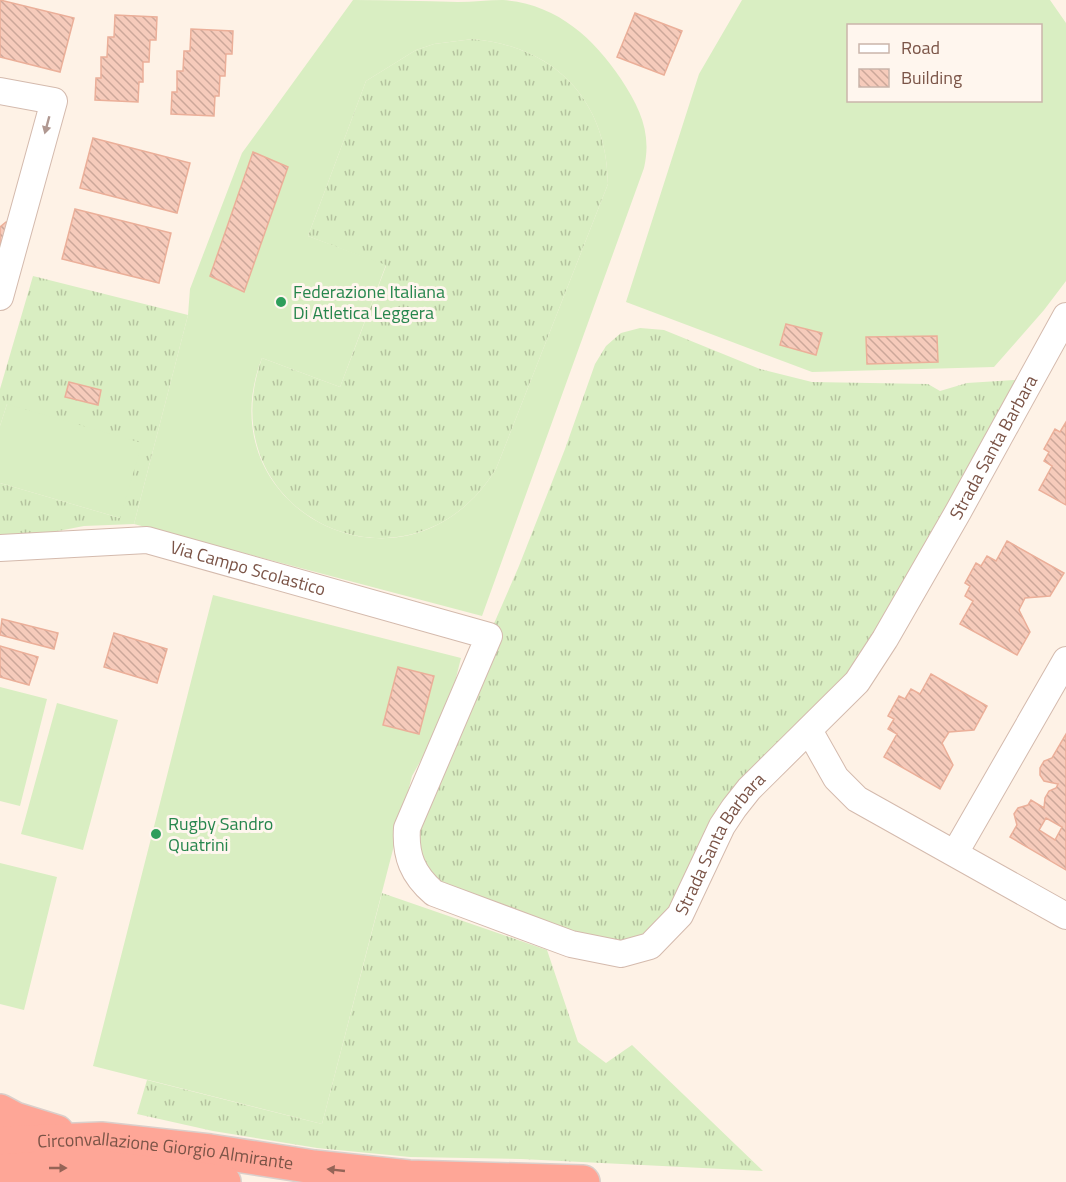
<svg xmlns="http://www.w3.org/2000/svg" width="1066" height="1182" font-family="'Titillium Web',sans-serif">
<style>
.grass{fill:url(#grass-tufts)}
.pitch{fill:#d9eec2;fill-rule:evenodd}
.building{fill:url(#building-back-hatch);stroke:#ebaf99;stroke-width:1.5;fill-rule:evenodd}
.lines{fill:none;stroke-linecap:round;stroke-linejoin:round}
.street-casing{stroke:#d4baad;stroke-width:28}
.highway-casing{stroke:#dacfcb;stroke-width:36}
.street{stroke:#fff;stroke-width:26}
.highway{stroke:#fea697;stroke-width:33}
.oneway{fill:#b09891}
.oneway2{fill:#956457}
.leisure-dot{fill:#2e9e5b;stroke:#fff6ee;stroke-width:2}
.labels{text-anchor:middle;stroke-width:6;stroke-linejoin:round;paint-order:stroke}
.leisure-label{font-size:18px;fill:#27864d;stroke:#fff6ee;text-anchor:start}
.street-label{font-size:18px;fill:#7b5447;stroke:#fff6ee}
</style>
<defs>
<pattern id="grass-tufts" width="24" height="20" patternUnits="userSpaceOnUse" patternTransform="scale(1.5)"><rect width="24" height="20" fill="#d9eec2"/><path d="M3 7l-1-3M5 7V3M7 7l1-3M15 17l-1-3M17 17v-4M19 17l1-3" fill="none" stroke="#b5c39f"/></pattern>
<pattern id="building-back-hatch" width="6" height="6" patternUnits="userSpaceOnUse" patternTransform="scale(1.5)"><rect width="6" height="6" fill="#f6cbbb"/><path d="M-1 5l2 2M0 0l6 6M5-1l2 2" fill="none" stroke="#cca79a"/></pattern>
</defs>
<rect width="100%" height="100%" fill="#fef2e6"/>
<path class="grass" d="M473,39C556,47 607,101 608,184L496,469C408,611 206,514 262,358L340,387L386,266L308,236L366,81L416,50L434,44Z
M33,276L188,315L134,524L84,526L22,538L0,535V483L120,518L7,404L0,426V389Z
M640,328L664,330L760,369L812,382L928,384L940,391L967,383L1032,379L885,639L749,789L680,915L621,954L434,893L412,867L423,787L519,566L565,449L595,364L606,346L621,333Z
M382,893L547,950L578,1042L606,1063L632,1045L763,1171L521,1159L410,1157L317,1148L213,1131L137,1114L147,1080L322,1124Z"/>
<path class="pitch" d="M353,0C388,0 423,1 458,2C473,2 488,0 503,0C556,4 593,37 621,79C640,108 652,133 644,168L482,616L134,524L188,315L190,289L242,153ZM473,39C556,47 607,101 608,184L496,469C406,614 203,509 262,358L340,387L386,265L308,236L366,81L416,50L434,44Z
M742,0H1050L1066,23V281L1044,310L994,367L812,372L626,302L699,74ZM848,26H1040V100H848Z
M7,404L142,443L120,518L0,483V426Z
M213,595L461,658L447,714L412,776L322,1124L93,1066Z
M0,687L47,699L20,806L0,801Z
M57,703L118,720L83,850L21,834Z
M0,863L57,877L24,1010L0,1004Z"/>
<path class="building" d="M0,0L74,18L60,72L0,57Z
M635,13L682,31L664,75L617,57Z
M115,15L157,17L156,40H150L149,62H143V82H139L138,102L95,100L96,78H101V57H107L108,37H114Z
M191,29L233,31L232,54H226L225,76H220L219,96H215L214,116L171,114L172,92H177V71H183L184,51H190Z
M93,138L190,163L177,213L80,188Z
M253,152L288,167L244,292L210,276Z
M75,209L171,233L159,283L62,259Z
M6,222L10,223L0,257V227Z
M786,324L822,333L816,355L780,345Z
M937,336L938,362L867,364L866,337Z
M69,382L101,390L98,405L65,397Z
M1066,422V505L1039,490L1052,466L1044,461L1049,452L1044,449L1055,429L1060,432Z
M1007,541L1064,573L1050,596L1025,598L1019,610L1030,632L1017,655L960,624L973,601L965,596L970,586L965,583L976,563L981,566L987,556L996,561Z
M2,619L58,633L54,649L0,635Z
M114,633L167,649L157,683L104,667Z
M0,646L38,657L29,685L0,677Z
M398,667L434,676L419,734L383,725Z
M931,674L987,706L974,730L949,732L942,743L953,765L940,789L884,757L897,734L888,729L894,719L888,716L899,696L905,699L911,689L920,694Z
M1066,734V870L1010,837L1017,825L1014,814L1018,808L1028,805L1031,800L1044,808L1045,798L1049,791L1056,788L1058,784L1044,781L1040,775V768L1044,761L1052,758ZM1046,818L1062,827L1055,840L1039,830Z"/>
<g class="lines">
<g class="street-casing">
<g id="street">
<path d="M0,91L54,101L0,297"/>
<path id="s1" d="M0,548L147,540L489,636L407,828C405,856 413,875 434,893L571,944L621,954L650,946L680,915L722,826L734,808L749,789L857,682L885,639L958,512L1066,316"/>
<path d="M809,730L836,778L857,799L1066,916"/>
<path d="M955,853L1066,660"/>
</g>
</g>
<g class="highway-casing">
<g id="highway">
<path d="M0,1111L15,1119L57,1132"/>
<path id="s2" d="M0,1143L101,1139L210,1151L314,1167L409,1177L583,1182"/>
<path d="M0,1171L39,1168H106L224,1182"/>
</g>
</g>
<use href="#street" class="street"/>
<use href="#highway" class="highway"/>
</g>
<defs><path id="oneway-solid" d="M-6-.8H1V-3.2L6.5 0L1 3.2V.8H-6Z" transform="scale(1.5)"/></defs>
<use class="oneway" href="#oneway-solid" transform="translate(47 125) rotate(105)"/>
<g class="oneway2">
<use href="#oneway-solid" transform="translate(58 1168)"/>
<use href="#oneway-solid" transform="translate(336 1170) rotate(-174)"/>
</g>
<g class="leisure-dot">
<circle cx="281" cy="302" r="6"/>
<circle cx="156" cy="834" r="6"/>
</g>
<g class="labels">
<g class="leisure-label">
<text x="293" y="298">Federazione Italiana<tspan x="293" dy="21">Di Atletica Leggera</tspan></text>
<text x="168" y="830">Rugby Sandro<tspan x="168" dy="21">Quatrini</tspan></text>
</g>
<g class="street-label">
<text dy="6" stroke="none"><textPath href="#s1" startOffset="1623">Strada Santa Barbara</textPath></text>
<text dy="6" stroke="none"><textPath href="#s1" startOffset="252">Via Campo Scolastico</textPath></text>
<text dy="6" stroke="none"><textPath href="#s1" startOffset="1137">Strada Santa Barbara</textPath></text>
<text dy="6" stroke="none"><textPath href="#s2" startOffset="166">Circonvallazione Giorgio Almirante</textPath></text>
</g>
</g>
<rect x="847" y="24" width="195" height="78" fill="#fff6ee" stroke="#cab5ab" stroke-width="1.5"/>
<rect x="859" y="44" width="30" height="9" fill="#ffffff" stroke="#cab5ab" stroke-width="1.5"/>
<text x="901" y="54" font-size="18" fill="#7b5447">Road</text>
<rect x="859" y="69" width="30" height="18" fill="url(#building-back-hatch)" stroke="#cab5ab" stroke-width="1.5"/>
<text x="901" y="84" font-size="18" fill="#7b5447">Building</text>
</svg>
